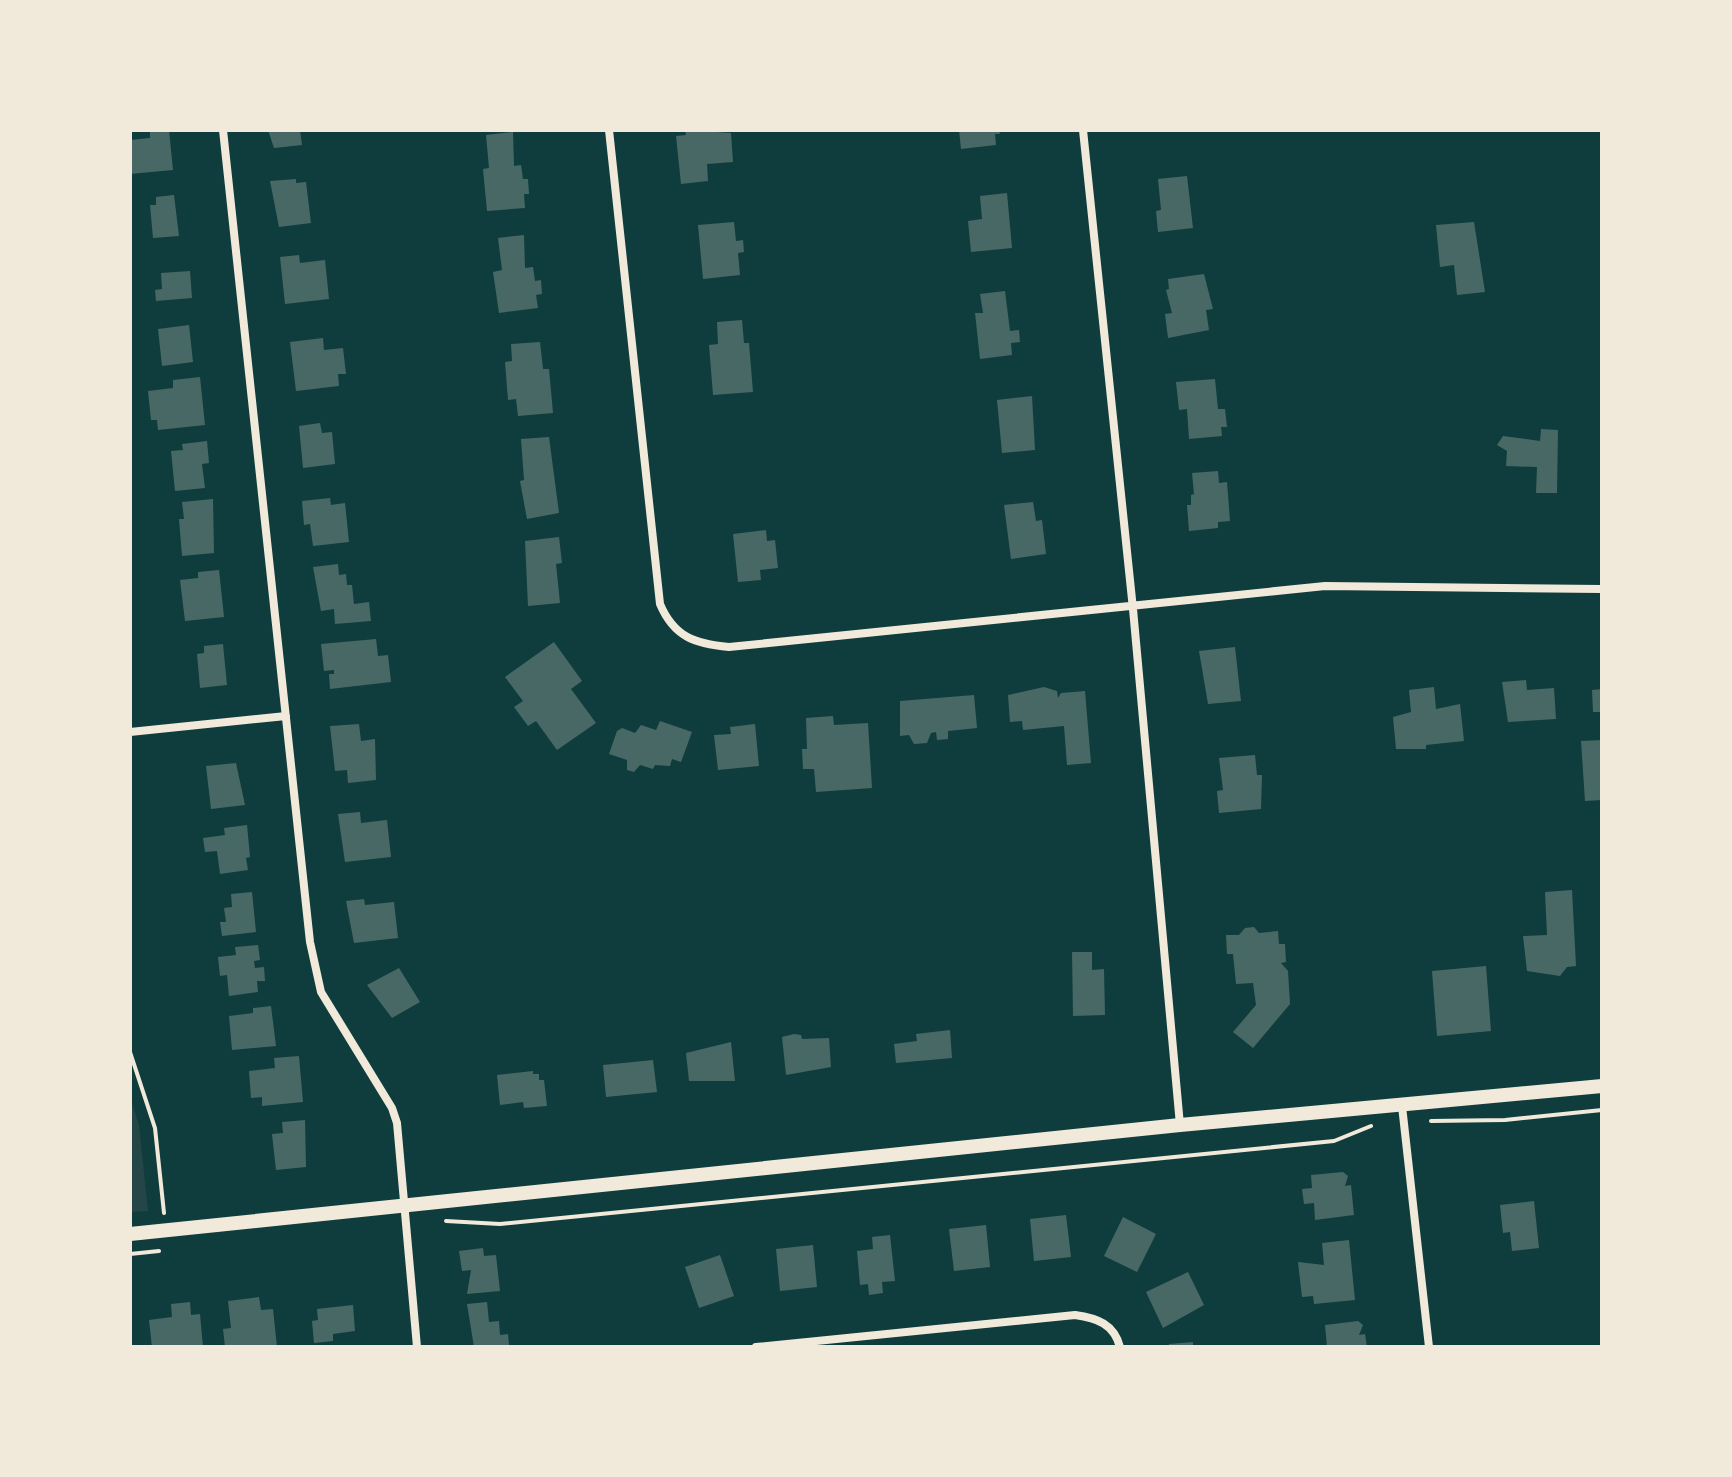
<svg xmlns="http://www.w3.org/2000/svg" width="1732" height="1477" font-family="Ubuntu,sans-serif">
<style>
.green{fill:#244646}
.building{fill:#486865}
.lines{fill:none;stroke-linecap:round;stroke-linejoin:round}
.path{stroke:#f1e9da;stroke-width:4}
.minor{stroke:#f1e9da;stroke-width:8}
.tertiary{stroke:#f1e9da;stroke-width:14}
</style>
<rect width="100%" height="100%" fill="#0f3d3e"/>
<path class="green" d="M130,1098L139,1125L148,1211L130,1212Z"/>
<path class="building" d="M150,130H169L173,170L130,174V140L150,138Z
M268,130H300L302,145L274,148Z
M685,130L731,133L733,162L707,164L708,181L681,184L676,136L686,135Z
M959,130H999L1000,134H995L996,145L961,149Z
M513,132L514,166L521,165L523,179H528L529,194H524L525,208L487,211L483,169L489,168L486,135Z
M1187,176L1193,228L1158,232L1156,211L1161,210L1158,179Z
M296,179V183L306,182L311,223L279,227L270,181Z
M1007,193L1012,248L971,252L968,221L982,219L980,196Z
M174,195L179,236L153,238L150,205H156V197Z
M734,222L736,241L743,240L744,252L738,253L740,275L703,279L698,225Z
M1474,222L1485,292L1457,295L1454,265L1440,267L1436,225Z
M524,235L525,268L533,267L535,281L541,280L542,294L536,295L538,308L499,313L493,272L502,270L498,238Z
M299,255L300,263L325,260L329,299L285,304L280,257Z
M190,271L192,298L156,301L155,290L162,289L161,273Z
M1204,274L1213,309L1206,310L1209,330L1168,338L1165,314L1172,313L1166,290L1169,289L1168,279Z
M1005,291L1010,331L1019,330L1020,342L1011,343L1012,355L980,359L975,313H983L980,294Z
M742,320L744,343H749L753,392L713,395L709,345L718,344L717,322Z
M189,325L193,362L162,366L158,329Z
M323,338L324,350L343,348L346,374H338L339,386L296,391L290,342Z
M540,342L543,369H549L553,413L518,416L516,399L508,400L505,362L512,361L511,344Z
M200,377L205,425L158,430L157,420H151L148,391L173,388V380Z
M1215,379L1218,409H1225L1227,427H1221L1222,436L1189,439L1187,409L1179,410L1176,382Z
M1032,396L1035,450L1002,453L997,400Z
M320,423L322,433L332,432L335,464L303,468L299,426Z
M1541,429L1558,430L1557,493H1536L1537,467L1506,466L1507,451L1497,445L1503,436L1540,441Z
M549,437L559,513L527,519L520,481L524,480L521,439Z
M207,441L209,463L202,464L205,488L175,491L171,451L183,450L182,444Z
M1218,471L1219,483L1227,482L1230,521L1218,522V528L1189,531L1187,505H1191V495L1194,494L1192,473Z
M330,498L331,505L345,503L349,542L313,546L310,524L304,525L302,501Z
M213,499L214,553L182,556L179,519H184L182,502Z
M1033,502L1036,521L1042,520L1046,554L1011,559L1004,505Z
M766,530L767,541L775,540L778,568L760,570L761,580L738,582L733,534Z
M559,537L562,563L556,564L560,603L528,606L525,541Z
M338,564L339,575L346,574L347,585H352L354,604L369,602L371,621L335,624L334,609L321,611L313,567Z
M219,570L224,617L185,621L180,580L198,578V572Z
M376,639L378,656L388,655L391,682L330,689L329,674H334V670L324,671L321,644Z
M554,642L582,681L571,689L596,723L557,750L536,721L528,726L514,707L523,701L505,677Z
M223,644L227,685L200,688L197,654L204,653V646Z
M1235,647L1241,701L1208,704L1199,651Z
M1526,680L1527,690L1554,688L1556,719L1508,722L1502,682Z
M1044,687L1057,691L1058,698L1061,693L1085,691L1091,763L1067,765L1064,726L1023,730L1022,721L1010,722L1008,695Z
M1434,687L1436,709L1460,704L1464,741L1426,745V749H1396L1393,717L1411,712L1409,690Z
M1602,689V712H1593L1592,690Z
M974,695L977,728L948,731V739L937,740L936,732L931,733L927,743L914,744L909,735L900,736V701Z
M833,716L834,725L868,723L872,788L816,792L814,769H803L802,749H807L806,718Z
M660,721L692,732L681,762L672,759L670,766L655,765L653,769L640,765L634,772L627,770V760L609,754L617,731L622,728L635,733L641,725L656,730Z
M359,724L361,741L375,739L376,780L348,783L347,770L335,771L330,726Z
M755,724L759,766L718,770L714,735L731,734L730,727Z
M1602,740V800L1585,801L1581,741Z
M1255,755L1257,775H1262L1261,809L1219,813L1217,791L1223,790L1219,758Z
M236,763L245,805L211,809L206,766Z
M360,812L361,823L387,820L391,857L345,862L338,814Z
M247,825L250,857L246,858L248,870L220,874L217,851L205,852L203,838L225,835L224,828Z
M1572,890L1576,966L1567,967L1560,976L1527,971L1523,936L1547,935L1545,892Z
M252,892L256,932L222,936L220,922H226L224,908L232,907L231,894Z
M364,899L365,905L394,902L398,938L354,943L346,901Z
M1254,927L1259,933L1278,931L1279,944H1285L1286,962L1281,963L1288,971L1290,1004L1253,1048L1233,1032L1256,1005L1253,983L1236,984L1233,954H1227L1226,935H1239L1245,928Z
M258,945L260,960L254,961L255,968L264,967L265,981H257L258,992L229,996L227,975L220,976L218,957L236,955L235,947Z
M1072,952H1092V970L1104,969L1105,1015L1073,1016Z
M1486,966L1491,1031L1437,1036L1432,971Z
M399,968L420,1002L392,1018L367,985Z
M271,1006L276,1046L232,1050L229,1016L253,1013V1008Z
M950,1030L952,1058L896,1063L894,1044L917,1041L916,1034Z
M794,1034L801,1035L802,1039L829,1038L831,1067L786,1075L782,1037Z
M731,1042L735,1081H689L686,1053Z
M299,1056L303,1102L262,1106V1097L251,1098L249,1071L275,1068L274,1058Z
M653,1060L657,1092L606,1097L603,1065Z
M533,1071V1074H539V1080H544L547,1106L524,1108L523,1102L500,1105L497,1075Z
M305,1120L306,1167L276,1170L272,1134L283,1133L282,1122Z
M1343,1172L1348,1176L1345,1186L1351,1185L1354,1215L1315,1220L1314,1203L1304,1204L1302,1189L1312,1188L1311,1175Z
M1534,1201L1539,1248L1512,1251L1510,1232L1503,1233L1500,1205Z
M1066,1215L1071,1257L1034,1261L1030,1219Z
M1123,1217L1156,1234L1137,1272L1104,1256Z
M986,1225L990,1267L954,1271L949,1229Z
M890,1235L895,1281L882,1282L883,1293L869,1295L868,1284L860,1285L857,1251L873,1249L872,1237Z
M1349,1240L1355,1300L1314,1304L1313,1296L1302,1297L1298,1262L1324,1265L1322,1243Z
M813,1245L817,1287L780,1291L776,1249Z
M483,1248L484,1256L496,1255L500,1291L467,1294L471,1270L462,1271L459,1251Z
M720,1255L734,1296L699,1308L685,1267Z
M1188,1272L1204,1305L1163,1328L1146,1292Z
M259,1297L261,1310L273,1309L277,1347H225L223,1329L231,1328L228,1301Z
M190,1302L191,1315L200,1314L203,1347H152L149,1320L172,1317L171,1304Z
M487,1302L489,1322L499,1321L500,1335L508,1334L509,1345L474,1347L467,1304Z
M353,1305L355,1331L333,1334V1341L314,1343L312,1321L318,1320L317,1309Z
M1358,1321L1363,1325L1359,1335L1365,1334L1367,1347H1327L1325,1325Z
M1193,1342V1347H1169V1344Z"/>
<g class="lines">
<path class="path" d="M130,1052L155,1128L164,1213
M1431,1121L1505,1120L1602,1110
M446,1221L500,1224L1334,1141L1371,1126
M130,1254L159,1251"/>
<path class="minor" d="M223,130L310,942L321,992L392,1108L397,1123L417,1347
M609,130L660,604C674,637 695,644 729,647L1325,586L1602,589
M1083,130L1133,609L1180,1125
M130,732L286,716
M1402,1106L1429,1347
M756,1347L1075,1315C1097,1318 1114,1324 1120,1347"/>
<path class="tertiary" d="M130,1234L1180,1125L1602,1086"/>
</g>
<rect width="1732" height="1477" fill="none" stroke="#f1e9da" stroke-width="264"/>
</svg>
